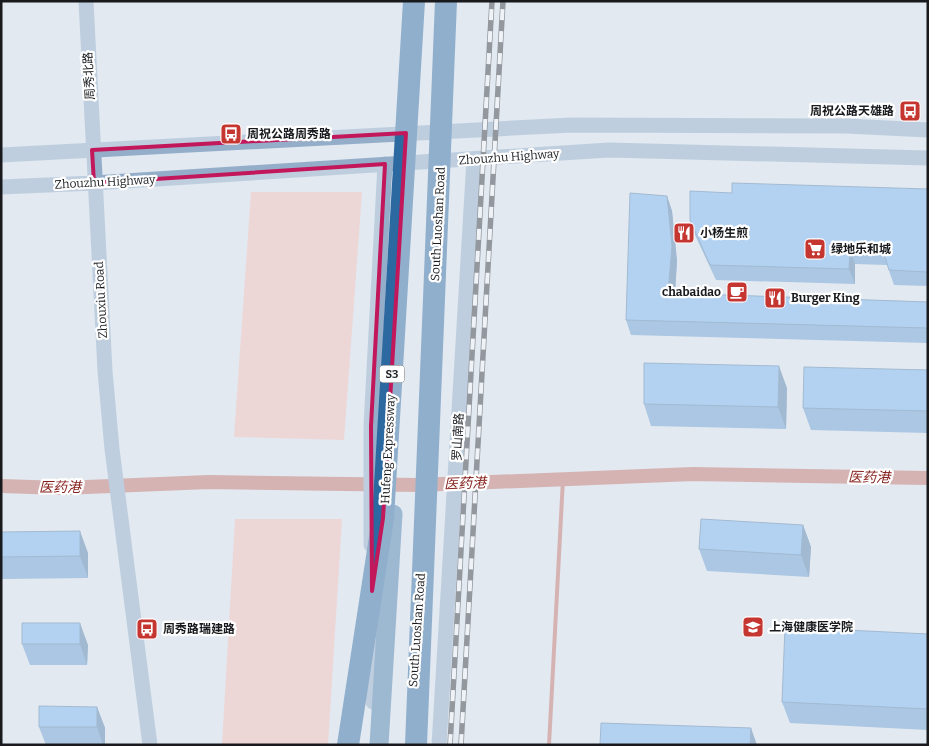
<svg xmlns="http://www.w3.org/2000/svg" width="929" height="746" font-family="Bitter,'Noto Sans SC',serif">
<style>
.green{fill:#fbbfb7}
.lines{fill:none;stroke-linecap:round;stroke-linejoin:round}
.stream{stroke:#c57168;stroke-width:4}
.canal{stroke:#c57168;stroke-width:14}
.minor{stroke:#94aec9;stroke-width:15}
.major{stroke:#4b7cac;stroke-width:19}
.rail-casing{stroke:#34363a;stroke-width:5.5}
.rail{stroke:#fff;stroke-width:4;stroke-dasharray:11;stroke-linecap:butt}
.highway-bridge{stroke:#2d69a1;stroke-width:22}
.wall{fill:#699dd2}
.shaded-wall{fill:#5580ab}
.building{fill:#7ab7f4;stroke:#5580ab}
.marked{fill:none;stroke:#c2185b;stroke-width:4;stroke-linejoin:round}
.labels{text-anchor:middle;stroke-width:4.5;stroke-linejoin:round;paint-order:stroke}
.shield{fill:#fff;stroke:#5d5f61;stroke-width:1}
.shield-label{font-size:11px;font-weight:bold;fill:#181a1d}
.street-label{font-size:12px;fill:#181a1d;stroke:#fff}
.poi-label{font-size:12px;font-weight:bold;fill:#181a1d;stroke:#fff;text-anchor:start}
.water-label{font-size:14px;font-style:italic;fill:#88221e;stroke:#fff}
</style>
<rect width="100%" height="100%" fill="#e2e9f1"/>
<path class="green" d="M251,192H362L344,440L234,437Z
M235,519H342L328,745H222Z"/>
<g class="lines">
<path class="stream" d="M549,745L563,479"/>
<path class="canal" d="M1,486L62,488L209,482L418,485L693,474L928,478"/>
<path class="minor" d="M86,1L105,371L112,449L150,745
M1,155L572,125L846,126L928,130
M1,187L94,183L609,150L928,158
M371,545V426L385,164
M373,702V630
M439,745L474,159"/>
<path class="major" d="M379,745L393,514"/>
<g class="rail-casing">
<path id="rail" d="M450,745L492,1
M461,745L503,1"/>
</g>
<use href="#rail" class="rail"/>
<path class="highway-bridge" d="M348,745L383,518L414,1
M416,745L446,1"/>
</g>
<path class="wall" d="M928,189V286L894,285L887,265L855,264V284L716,280L695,235L690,220L732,193Z
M667,196L672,211L677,261L675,293L928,302V343L631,335L626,320Z
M928,370V433L811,430L803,408Z
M787,388L786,429L651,426L644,404Z
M803,525L811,547L809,577L707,571L699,549Z
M1,532L88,553V578L1,579Z
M22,623L88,645L87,665H30L22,644Z
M928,634V730L790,723L782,702Z
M97,707L105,728V745H46L39,727Z"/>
<path class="shaded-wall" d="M667,196L672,211L677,261L674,308L668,293Z
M850,249L855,264V284L849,269Z
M779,366L787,388L786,429L778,407Z
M803,525L811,547L809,577L801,555Z
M80,531L88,553V578L80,556Z
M80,623L88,645L87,665L80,644Z
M97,707L105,728V745H103L97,727Z
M751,728L757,745H750Z"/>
<path class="building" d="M732,183L928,189V272L889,270L883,250L850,249L849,269L710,265L690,220V191L732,193Z
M630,193L667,196L672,246L668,293L928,302V328L626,320Z
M644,363L779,366L778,407L644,404Z
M804,367L928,370V411L803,408Z
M701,519L803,525L801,555L699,549Z
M80,531V556L1,557V532Z
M22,623H80V644H22Z
M785,627L928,634V709L782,702Z
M39,706L97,707V727H39Z
M601,723L751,728L750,745H600Z"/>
<path d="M0 0H929V746H0ZM406,133L383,518L372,591L371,426L385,164L94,183L92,150Z" fill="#e2e9f1" fill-opacity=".55" fill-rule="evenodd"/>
<path class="marked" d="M406,133L383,518L372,591L371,426L385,164L94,183L92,150Z"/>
<defs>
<g id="bus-square" transform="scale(1.125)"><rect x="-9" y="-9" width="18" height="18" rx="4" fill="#c53631" stroke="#fff"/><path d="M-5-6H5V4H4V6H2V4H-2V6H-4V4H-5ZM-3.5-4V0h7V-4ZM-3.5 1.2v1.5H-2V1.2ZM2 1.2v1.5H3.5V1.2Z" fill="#fff"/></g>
<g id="restaurant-square" transform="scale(1.125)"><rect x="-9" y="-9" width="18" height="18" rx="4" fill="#c53631" stroke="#fff"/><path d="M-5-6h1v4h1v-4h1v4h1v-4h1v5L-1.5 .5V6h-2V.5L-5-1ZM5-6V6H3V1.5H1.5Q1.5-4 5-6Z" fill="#fff"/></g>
<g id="supermarket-square" transform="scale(1.125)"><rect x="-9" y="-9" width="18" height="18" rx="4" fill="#c53631" stroke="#fff"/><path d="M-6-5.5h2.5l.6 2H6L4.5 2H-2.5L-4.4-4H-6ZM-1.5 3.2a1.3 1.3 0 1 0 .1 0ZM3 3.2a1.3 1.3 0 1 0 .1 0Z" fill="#fff"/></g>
<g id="cafe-square" transform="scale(1.125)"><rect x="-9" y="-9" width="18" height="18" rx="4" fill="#c53631" stroke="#fff"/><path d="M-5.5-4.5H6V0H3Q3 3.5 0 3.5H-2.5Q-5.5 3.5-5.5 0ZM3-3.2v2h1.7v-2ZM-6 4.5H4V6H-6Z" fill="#fff"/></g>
<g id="university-square" transform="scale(1.125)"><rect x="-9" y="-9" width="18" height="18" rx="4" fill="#c53631" stroke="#fff"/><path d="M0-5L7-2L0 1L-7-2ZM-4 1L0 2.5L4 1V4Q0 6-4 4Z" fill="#fff"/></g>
</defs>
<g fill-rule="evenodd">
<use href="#bus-square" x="910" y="111"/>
<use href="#bus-square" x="231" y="134"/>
<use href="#restaurant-square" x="684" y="233"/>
<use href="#supermarket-square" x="815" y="249"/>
<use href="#cafe-square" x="737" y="292"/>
<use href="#restaurant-square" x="775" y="298"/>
<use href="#university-square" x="753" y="627"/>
<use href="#bus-square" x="147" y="629"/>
</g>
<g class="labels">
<rect class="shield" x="379.5" y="365.5" width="25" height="17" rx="4"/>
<g class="shield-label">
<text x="392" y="378">S3</text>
</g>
<g class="street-label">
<text transform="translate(89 76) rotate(-93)" y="4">周秀北路</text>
<text transform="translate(509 157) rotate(-4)" y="4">Zhouzhu Highway</text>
<text transform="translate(105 182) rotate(-3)" y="4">Zhouzhu Highway</text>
<text transform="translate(438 224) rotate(-87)" y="4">South Luoshan Road</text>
<text transform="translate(101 300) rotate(-93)" y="4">Zhouxiu Road</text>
<text transform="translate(458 437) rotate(-87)" y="4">罗山南路</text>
<text transform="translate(388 449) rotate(-87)" y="4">Hufeng Expressway</text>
<text transform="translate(417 630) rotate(-86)" y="4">South Luoshan Road</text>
</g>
<g class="poi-label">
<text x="894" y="115" text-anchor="end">周祝公路天雄路</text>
<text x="247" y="138">周祝公路周秀路</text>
<text x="700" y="237">小杨生煎</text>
<text x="831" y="253">绿地乐和城</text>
<text x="721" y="296" text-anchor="end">chabaidao</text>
<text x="791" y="302">Burger King</text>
<text x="769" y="631">上海健康医学院</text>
<text x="163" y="633">周秀路瑞建路</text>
</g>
<g class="water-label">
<text transform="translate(869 477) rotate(1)" y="5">医药港</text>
<text transform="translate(465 483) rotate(-2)" y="5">医药港</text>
<text x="60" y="492">医药港</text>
</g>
</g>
<rect width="929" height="746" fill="none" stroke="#181a1d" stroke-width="5"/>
</svg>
